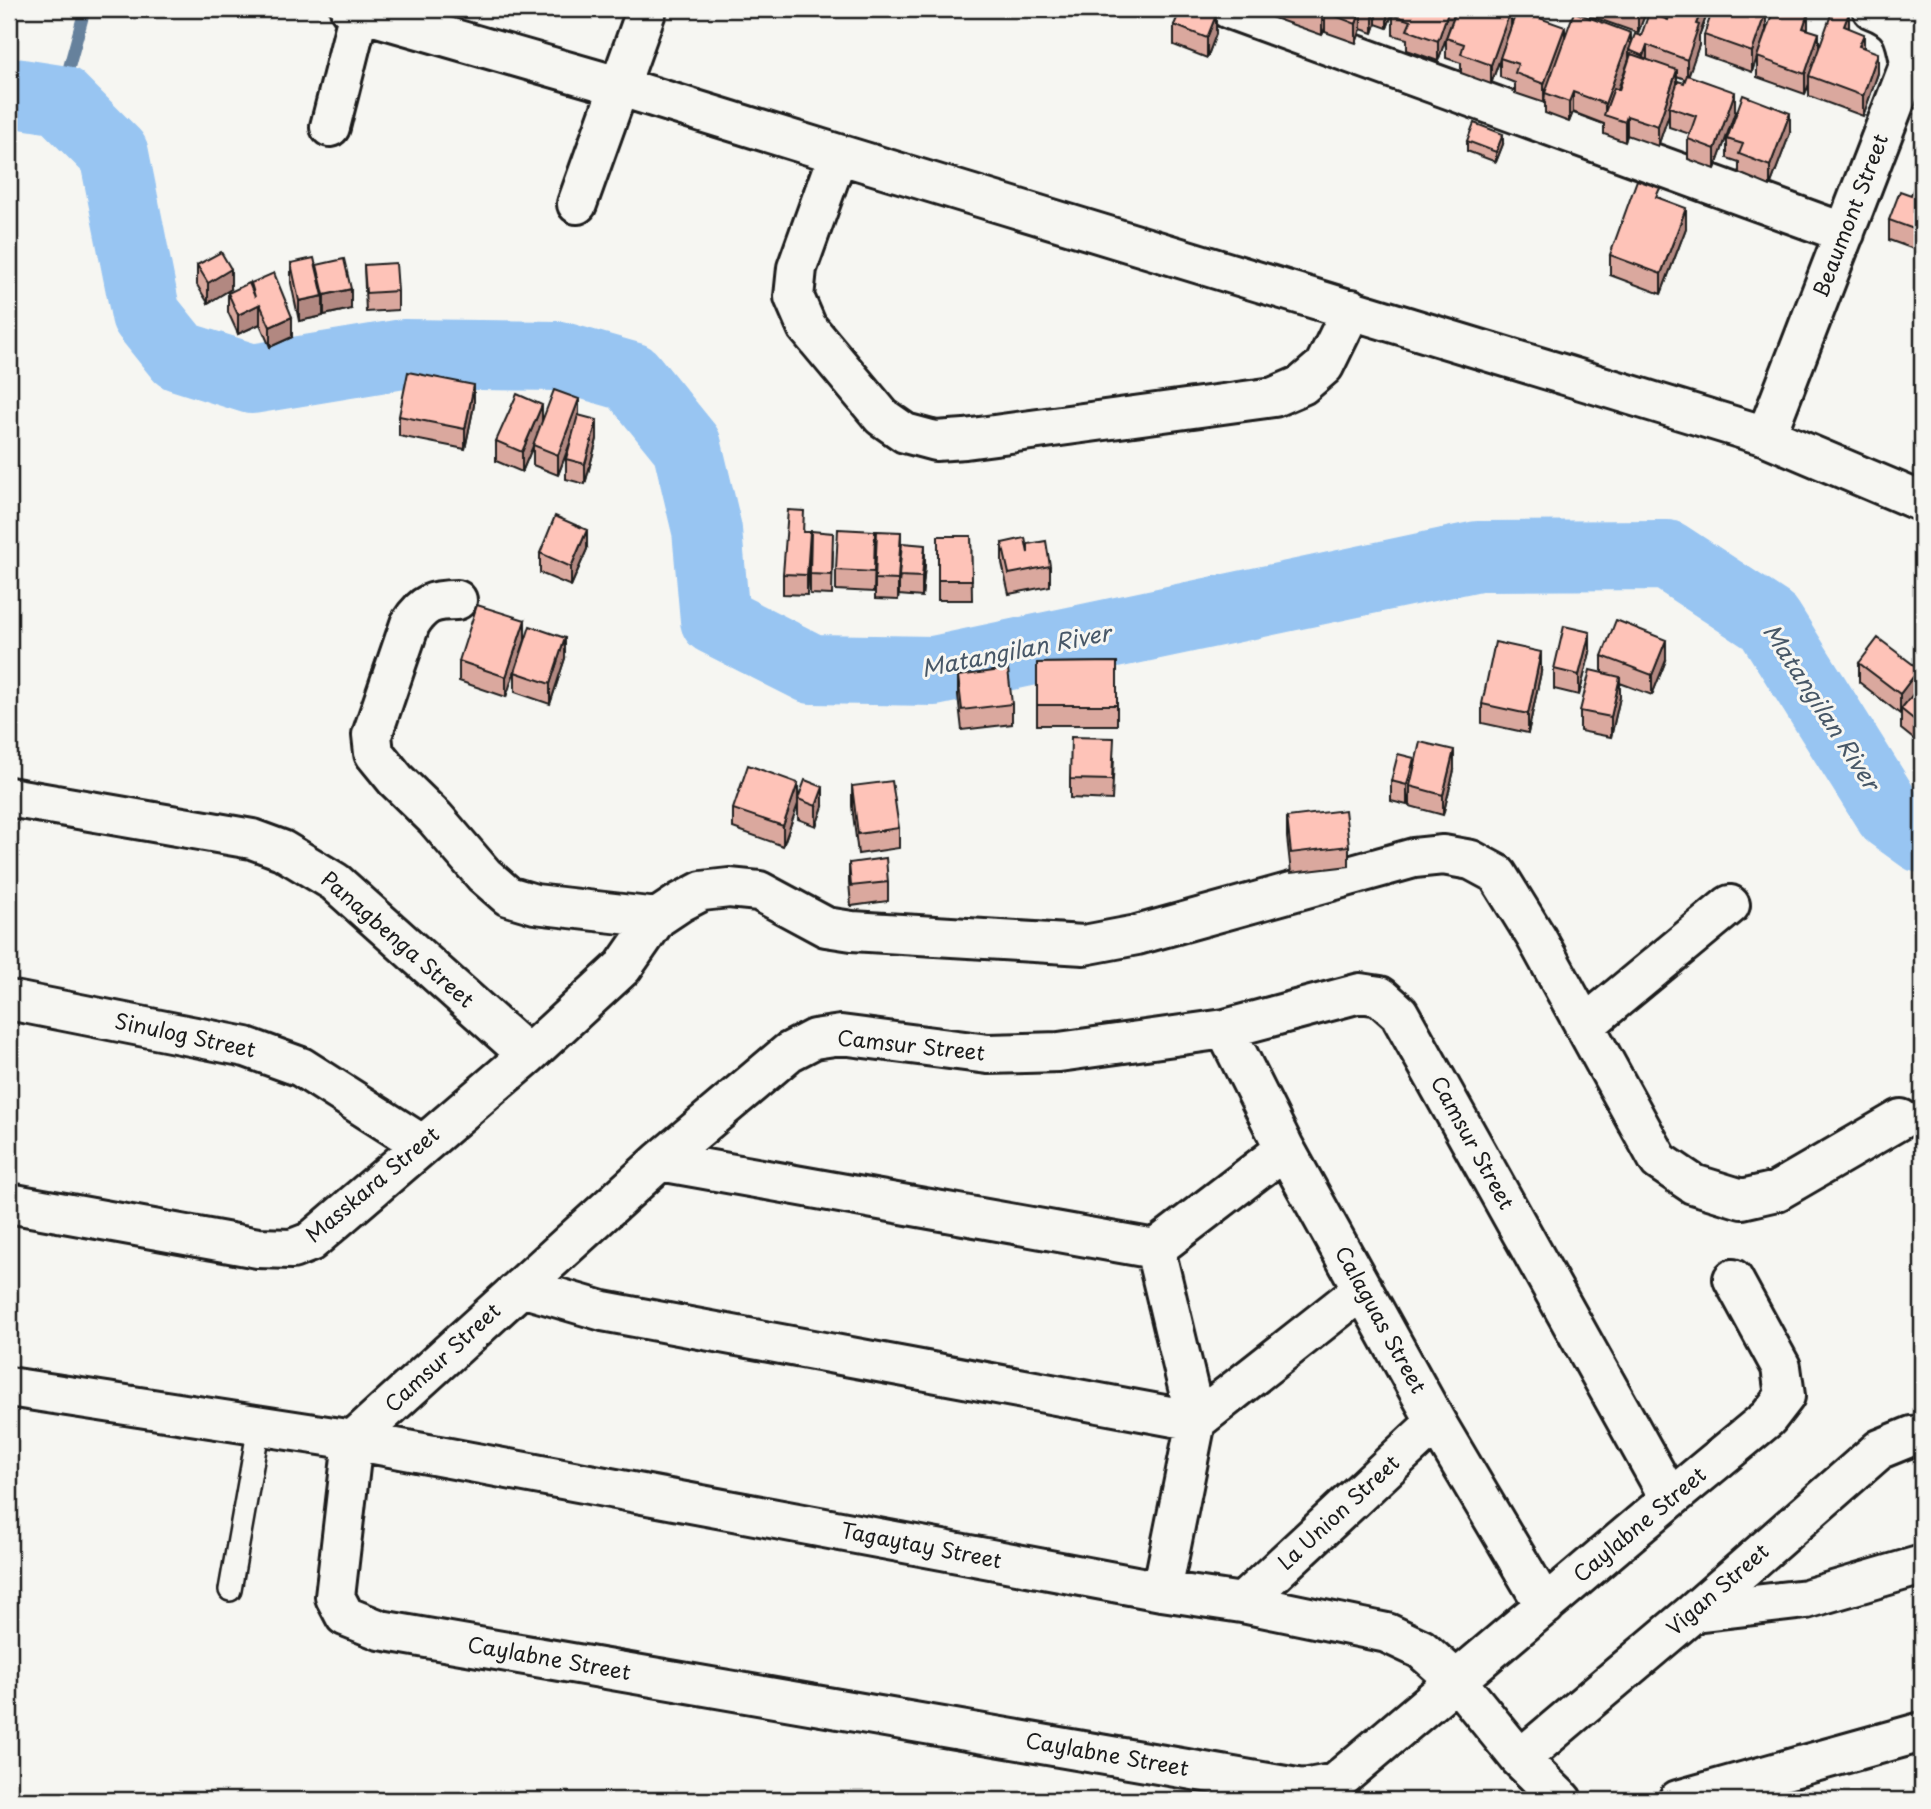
<svg xmlns="http://www.w3.org/2000/svg" width="1931" height="1809" font-family="'Playpen Sans',sans-serif">
<style>
.lines{fill:none;stroke-linecap:round;stroke-linejoin:round}
.stream{stroke:#66819c;stroke-width:12}
.river{stroke:#98c5f2;stroke-width:70}
.lane-casing{stroke:#1c1c1c;stroke-width:26}
.street-casing{stroke:#1c1c1c;stroke-width:44}
.lane{stroke:#f6f6f2;stroke-width:21}
.street{stroke:#f6f6f2;stroke-width:38}
.wall{fill:#daa89e;stroke:#1c1c1c;stroke-width:2;fill-rule:evenodd}
.shaded-wall{fill:#b28881;stroke:#1c1c1c;stroke-width:2}
.building{fill:#fec3b8;stroke:#1c1c1c;stroke-width:2}
.labels{text-anchor:middle;stroke-width:6;stroke-linejoin:round;paint-order:stroke}
.street-label{font-size:21px;fill:#1c1c1c;stroke:#f6f6f2}
.water-label{font-size:23px;font-style:italic;fill:#475767;stroke:#f6f6f2}
</style>
<rect width="100%" height="100%" fill="#f6f6f2"/>
<filter id="ink" filterUnits="userSpaceOnUse"><feTurbulence type="fractalNoise" baseFrequency=".0143" numOctaves="2"/><feDisplacementMap in="SourceGraphic" scale="14" xChannelSelector="R" yChannelSelector="G"/><feConvolveMatrix kernelMatrix="1 2 1 2 8 2 1 2 1" color-interpolation-filters="sRGB"/></filter>
<g filter="url(#ink)">
<g class="lines">
<path class="stream" d="M60,100L85,9"/>
<path class="river" d="M9,92L60,100L114,154L146,315L179,356L252,379L403,354L558,356L631,377L687,446L707,530L715,620L812,669L934,671L1478,556L1667,555L1769,622L1890,815L1922,838"/>
<g class="lane-casing">
<path id="lane" d="M230,1590L259,1426"/>
</g>
<g class="street-casing">
<path id="street" d="M350,9L618,86L838,154L1766,436L1922,502
M1229,9L1845,233
M330,127L359,12
M838,154L797,268L794,297L807,327L882,417L905,433L935,441L965,439L1274,397L1302,385L1324,366L1352,309
M577,204L647,9
M1766,436L1910,63C1905,34 1901,20 1872,9
M457,600C433,600 423,603 410,624L372,735L374,753L396,780L435,818L484,875L508,896L535,904L657,918L681,902L702,891L729,888L759,891L826,927L852,931L1084,945L1137,935L1414,858L1443,855L1471,860L1497,874L1536,937L1659,1161L1693,1184L1742,1199L1777,1191L1901,1119
M9,797L252,839L282,850L335,882L528,1055
M9,1000L246,1047L301,1067L423,1145
M1584,1026L1730,905
M1225,1029L1285,1149L1436,1422L1545,1606
M660,1161L1155,1249L1285,1149
M9,1203L258,1248L292,1249L310,1242L528,1055L623,967L657,918
M1155,1249L1196,1421L1162,1591
M521,1287L603,1311L1196,1421L1363,1289
M9,1387L353,1440L660,1161L789,1052L814,1039L841,1035L988,1054L1059,1052L1225,1029L1360,993L1380,996L1399,1013L1670,1499
M1242,1603L1436,1422
M1694,1612L1806,1599L1922,1565
M1520,1759L1694,1612L1880,1449L1912,1436L1922,1435
M1562,1800L1520,1759L1456,1680L1421,1649L1387,1633L1242,1603L1162,1591L353,1440L335,1597L345,1616L380,1630L1303,1789L1335,1783L1670,1499L1768,1418L1785,1396L1781,1367L1733,1279
M1678,1800L1922,1732"/>
</g>
<use href="#lane" class="lane"/>
<use href="#street" class="street"/>
</g>
<path class="wall" d="M1271,9H1394L1387,28L1376,24L1373,33L1361,29L1356,43L1325,32V28L1322,35L1271,17Z
M1456,9L1438,61L1407,50V39L1393,35V15Z
M1590,9H1647L1638,33L1590,16Z
M1651,9H1709L1699,36V45L1688,75L1735,112L1715,169L1688,159V139L1690,134L1669,127V114L1658,146L1627,135L1625,142L1604,134V124L1573,112L1569,122L1545,113V103L1515,93V83L1500,77V59L1491,84L1461,73V63L1446,58V38L1511,27L1565,37L1631,44L1641,36L1651,14ZM1629,59L1619,90H1618ZM1677,76L1685,79L1684,83L1677,82Z
M1759,9L1752,72L1704,55V35Z
M1174,25L1216,34L1207,58L1174,45Z
M1849,28L1864,48L1878,73L1863,116L1809,96V84L1805,94L1757,77V57L1808,29L1819,46Z
M1790,133L1770,186L1739,173V162L1727,158V139Z
M1467,141L1503,144L1496,162L1467,151Z
M1922,178V252L1889,240V220L1911,195Z
M1660,198L1686,228L1661,294L1610,275V255Z
M291,263L317,272V265L351,309L324,315L323,308V316L299,321L291,283Z
M197,265L231,289L208,303L197,285Z
M364,265L398,291V310L366,312Z
M251,283L292,337L270,347L260,324L238,334L228,312V293L251,288Z
M474,405L465,449L399,436V416Z
M579,415L597,439L585,484L566,479V459L570,444L558,475L533,465V445L535,440L522,472L496,461V441L542,423Z
M804,532L810,552L807,595L783,594V574Z
M938,536H971L972,600H938Z
M1002,543L1028,551L1050,566V586L1009,594L1002,563Z
M587,549L571,586L540,573V553Z
M875,551L874,592L836,590V570Z
M833,552L832,595L810,594V574Z
M901,552L898,600L875,599V579Z
M925,565L922,597L899,595V576Z
M525,620L506,697L459,681V661Z
M1590,652L1579,695L1554,689V669Z
M1602,656L1666,660L1652,695L1620,683V697L1611,737L1580,731V711L1602,673Z
M565,658L550,704L515,692V672Z
M1117,662V725H1037V663Z
M1859,663L1919,687L1922,683V746L1901,729V713L1900,714L1859,682Z
M1541,672L1528,733L1482,723V704Z
M958,676L1012,704V724L962,730L958,695Z
M1114,758L1112,800L1070,798V779Z
M1414,769L1454,770L1443,815L1410,806V793L1407,805L1391,801V781Z
M852,786L899,828V848L858,854L852,806Z
M798,798L823,806L816,826L798,819V804L783,846L733,828V809Z
M1287,817L1349,846V866L1291,873L1287,837Z
M849,863L888,882V901L851,906L849,882Z"/>
<path class="shaded-wall" d="M1325,9H1332L1325,12V28L1322,35V16Z
M1361,9V29L1356,43V24Z
M1374,9H1376V24L1373,33V13Z
M1387,9H1394L1387,28Z
M1449,9H1456L1438,61V41Z
M1511,9V27L1491,84V65Z
M1640,9H1647L1638,33V13Z
M1702,9H1709L1699,36V45L1687,80V60L1696,24Z
M1766,11V31L1752,72V52Z
M1808,13V33L1803,28Z
M1849,13V32L1844,26Z
M1216,15V34L1207,58V38Z
M1565,27V47L1545,93L1544,104V84Z
M1631,33V51L1629,50V59L1608,116L1605,115V104Z
M1819,33V53L1809,76V84L1805,94V74Z
M1864,34V53L1859,46Z
M1647,45V65L1643,75V56Z
M1878,53V73L1863,116V96Z
M1677,70V90L1669,107V114L1658,146V126Z
M1573,92V112L1569,122V102Z
M1735,92V112L1715,169V149Z
M1790,113V133L1770,186V166Z
M1627,116V135L1625,142V122Z
M1503,134V144L1496,162V152Z
M1686,208V228L1661,294V274Z
M231,269V289L208,303V283Z
M351,289V309L324,315V295Z
M323,296V316L299,321V301Z
M260,304V324L238,334V315Z
M292,317V337L270,347V327Z
M10,322V342L9,343V323Z
M474,385V405L465,449V429Z
M579,399V419L558,475V455Z
M542,405V425L522,472V452Z
M597,420V439L585,484V464Z
M10,521V541L9,544V524Z
M587,530V549L571,586V567Z
M810,532V552L807,595V575Z
M901,532V552L898,600V580Z
M925,545V565L922,597V577Z
M525,620V640L506,697V677Z
M1590,632V652L1579,695V675Z
M565,638V658L550,704V684Z
M1666,640V660L1652,695V675Z
M1541,652V672L1528,733V714Z
M1919,669V689L1901,709L1900,714V694Z
M1620,677V697L1611,737V717Z
M1454,750V770L1443,815V795Z
M1414,758V778L1410,786V793L1407,805V785Z
M798,783V804L783,846V826Z
M823,787V806L816,826V806Z"/>
<path class="building" d="M1181,9H1200L1216,15L1207,38L1174,25Z
M1303,9H1325L1322,16Z
M1326,9H1374L1373,13L1361,9L1356,24L1325,12Z
M1395,9H1449L1438,41L1407,30L1411,21L1393,15Z
M1457,9H1511L1491,65L1461,54L1464,44L1446,38Z
M1626,9H1640L1638,13Z
M1658,9H1702L1696,24L1699,25L1687,60L1647,45L1643,56L1629,50L1635,34L1641,36L1649,13L1668,20L1670,13Z
M1713,9H1759L1766,11L1752,52L1704,35Z
M1774,9H1795L1808,13L1803,28L1819,33L1805,74L1757,57Z
M1833,9H1838L1849,13L1844,26L1864,34L1859,46L1878,53L1863,96L1809,76Z
M1517,10L1565,27L1544,84L1515,73L1518,64L1500,58Z
M1574,12L1631,33L1605,104L1573,92L1569,102L1545,93Z
M1631,54L1677,70L1658,126L1627,116L1625,122L1604,115L1614,88L1619,90Z
M1687,75L1735,92L1715,149L1688,139L1696,116L1669,107L1678,81L1684,83Z
M1743,95L1790,113L1770,166L1739,154L1743,144L1727,139Z
M1474,123L1503,134L1496,152L1467,141Z
M1918,176L1922,178V232L1889,220L1900,191L1911,195Z
M1637,180L1660,188L1656,197L1686,208L1661,274L1610,255Z
M221,252L231,269L208,283L197,265Z
M314,258L323,296L299,301L291,263Z
M344,259L351,289L324,295L317,265Z
M396,263L398,291L366,293L364,265Z
M274,273L292,317L270,327L260,304L238,315L228,293L249,283L255,297L251,283Z
M408,372L474,385L465,429L399,416Z
M554,390L579,399L558,455L533,445Z
M517,394L542,405L522,452L496,441Z
M578,415L597,420L585,464L566,459Z
M788,510L804,511L803,532H810L807,575L783,574Z
M555,516L587,530L571,567L540,553Z
M838,529L875,531L874,572L836,570Z
M811,531L833,533L832,575L810,574Z
M877,531L901,532L898,580L875,579Z
M938,536H971L972,580H938Z
M1025,538L1028,553V544L1046,541L1050,566L1009,574L1002,543Z
M902,543L925,545L922,577L899,576Z
M477,605L525,620L506,677L459,661Z
M1616,620L1666,640L1652,675L1602,656Z
M530,626L565,638L550,684L515,672Z
M1564,626L1590,632L1579,675L1554,669Z
M1878,638L1919,669L1900,694L1859,663Z
M1495,642L1541,652L1528,714L1482,704Z
M1117,662V705H1037V663Z
M1008,669L1012,704L962,710L958,676Z
M1590,670L1620,677L1611,717L1580,711Z
M1922,683V726L1901,709Z
M1071,737L1114,738L1112,780L1070,779Z
M1420,742L1454,750L1443,795L1410,786Z
M1398,754L1414,758L1407,785L1391,781Z
M748,765L798,783L783,826L733,809Z
M805,780L823,787L816,806L798,799Z
M892,781L899,828L858,834L852,786Z
M1345,810L1349,846L1291,853L1287,817Z
M886,858L888,882L851,886L849,863Z"/>
</g>
<g class="labels">
<g class="street-label">
<text transform="translate(1851 216) rotate(-69)" y="7">Beaumont Street</text>
<text transform="translate(397 940) rotate(41)" y="7">Panagbenga Street</text>
<text transform="translate(185 1036) rotate(12)" y="7">Sinulog Street</text>
<text transform="translate(911 1046) rotate(6)" y="7">Camsur Street</text>
<text transform="translate(1472 1143) rotate(61)" y="7">Camsur Street</text>
<text transform="translate(373 1185) rotate(-40)" y="7">Masskara Street</text>
<text transform="translate(1380 1320) rotate(61)" y="7">Calaguas Street</text>
<text transform="translate(443 1358) rotate(-43)" y="7">Camsur Street</text>
<text transform="translate(1339 1513) rotate(-43)" y="7">La Union Street</text>
<text transform="translate(1640 1525) rotate(-40)" y="7">Caylabne Street</text>
<text transform="translate(921 1546) rotate(11)" y="7">Tagaytay Street</text>
<text transform="translate(1718 1590) rotate(-41)" y="7">Vigan Street</text>
<text transform="translate(549 1659) rotate(10)" y="7">Caylabne Street</text>
<text transform="translate(1107 1755) rotate(10)" y="7">Caylabne Street</text>
</g>
<g class="water-label">
<text transform="translate(1016 651) rotate(-11)" y="8">Matangilan River</text>
<text transform="translate(1821 707) rotate(57)" y="8">Matangilan River</text>
</g>
</g>
<rect width="1931" height="1809" fill="none" stroke="#f6f6f2" stroke-width="35"/>
<rect x="18" y="18" width="1896" height="1774" fill="none" stroke="#1c1c1c" stroke-width="2.5" filter="url(#ink)"/>
</svg>
